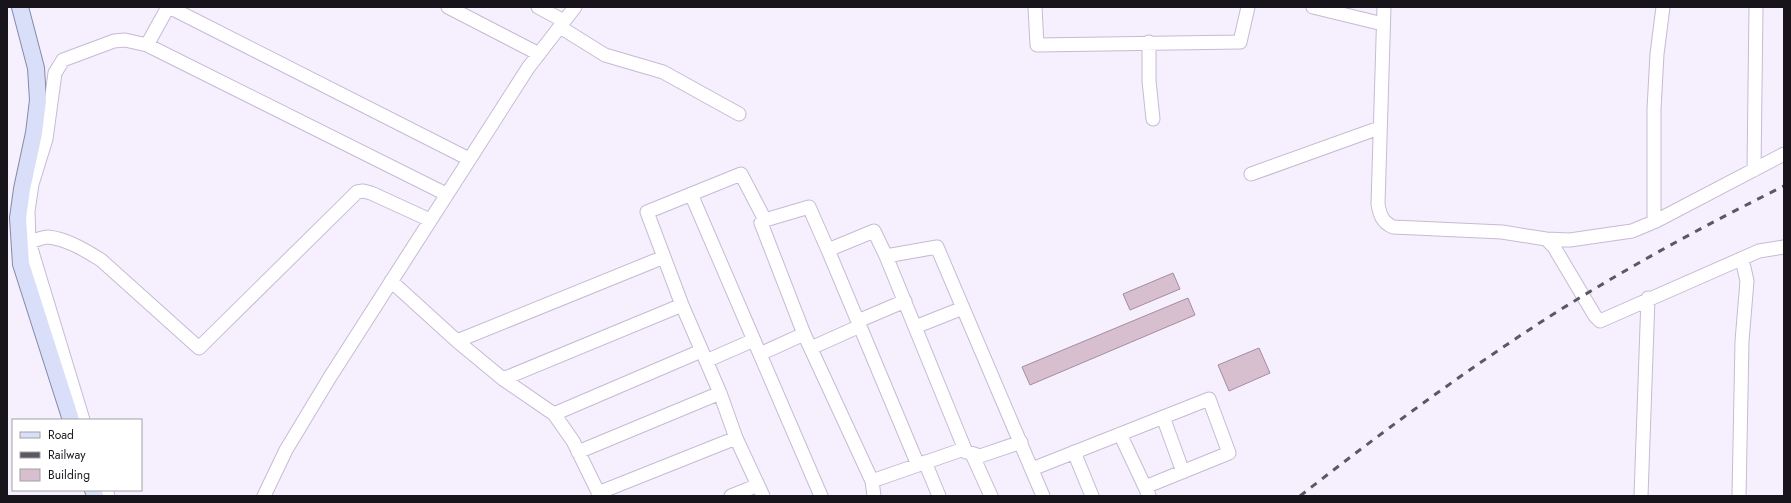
<svg xmlns="http://www.w3.org/2000/svg" width="1791" height="503" font-family="Jost,sans-serif">
<style>
.building{fill:#d7bfcf;stroke:#a48d9d}
.lines{fill:none;stroke-linecap:round;stroke-linejoin:round}
.minor-casing{stroke:#c6bbd3;stroke-width:15}
.major-casing{stroke:#858aa8;stroke-width:18}
.minor{stroke:#fff;stroke-width:13}
.major{stroke:#d9dff8;stroke-width:16}
.rail{stroke:#5c5761;stroke-width:3;stroke-dasharray:7 7;stroke-linecap:butt}
</style>
<rect width="100%" height="100%" fill="#f5effe"/>
<path class="building" d="M1173,273L1180,289L1130,310L1123,294Z
M1188,298L1195,315L1030,385L1022,367Z
M1259,348L1270,373L1229,391L1218,365Z"/>
<g class="lines">
<g class="minor-casing">
<path id="minor" d="M169,7L469,159
M448,7L539,54
M538,7L564,21
M1035,7L1037,45L1240,42L1248,7
M1313,7L1383,24
M1384,7L1378,204C1380,215 1382,222 1393,227L1502,232L1546,239L1570,240L1632,231L1656,221L1784,154
M560,27L605,55L663,72L739,114
M1149,42V81L1153,119
M147,45L168,7
M1754,170L1756,7
M1251,174L1379,128
M691,194L821,496
M765,220L761,223L804,334L872,481
M1654,222V109L1657,54L1663,7
M1546,239L1554,247L1595,316L1600,321L1759,251L1784,247
M29,242C35,241 42,237 48,237C67,239 85,250 101,260L199,348L357,192L363,191L371,193L430,220
M828,250L918,465
M886,256L966,452
M391,281L457,341L503,379L554,414L573,441L600,496
M858,321L905,301
M915,327L963,308
M457,341L664,257
M811,348L860,326
M760,354L804,334
M706,361L754,340
M503,379L682,305
M554,414L701,351
M1163,417L1183,472
M83,420L29,242L28,211L32,184L46,139L55,73L63,60L114,41L125,40L147,45L446,194
M1120,434L1145,487
M578,452L720,393
M1074,452L1092,496
M972,454L991,496
M925,462L939,496
M1032,469L1209,399L1229,453L1145,487L1149,496
M106,490L108,496
M598,493L736,438
M264,496L286,450L330,377L528,68L575,7
M731,496L758,485
M763,496L736,438L720,393L682,305L647,212L741,174L765,220L809,207L828,250L874,231L886,256L937,247L1043,496
M874,496L872,481L961,450L980,456L1021,442
M1641,496L1648,298
M1739,496L1742,341L1747,281L1742,259"/>
</g>
<g class="major-casing">
<path id="major" d="M20,7L36,68L38,100L34,133L22,189L18,218L21,264L71,420
M93,490L95,496"/>
</g>
<use href="#minor" class="minor"/>
<use href="#major" class="major"/>
<path class="rail" d="M1300,496C1378,435 1458,376 1541,322C1619,272 1701,227 1784,186"/>
</g>
<rect width="1791" height="503" fill="none" stroke="#18141c" stroke-width="16"/>
<rect x="12" y="419" width="130" height="72" fill="#ffffff" stroke="#a3a1a4"/>
<rect x="20" y="432" width="20" height="6" fill="#d9dff8" stroke="#a3a1a4"/>
<text x="48" y="439" font-size="12" fill="#18141c">Road</text>
<rect x="20" y="452" width="20" height="6" fill="#5c5761" stroke="#a3a1a4"/>
<text x="48" y="459" font-size="12" fill="#18141c">Railway</text>
<rect x="20" y="469" width="20" height="12" fill="#d7bfcf" stroke="#a3a1a4"/>
<text x="48" y="479" font-size="12" fill="#18141c">Building</text>
</svg>
